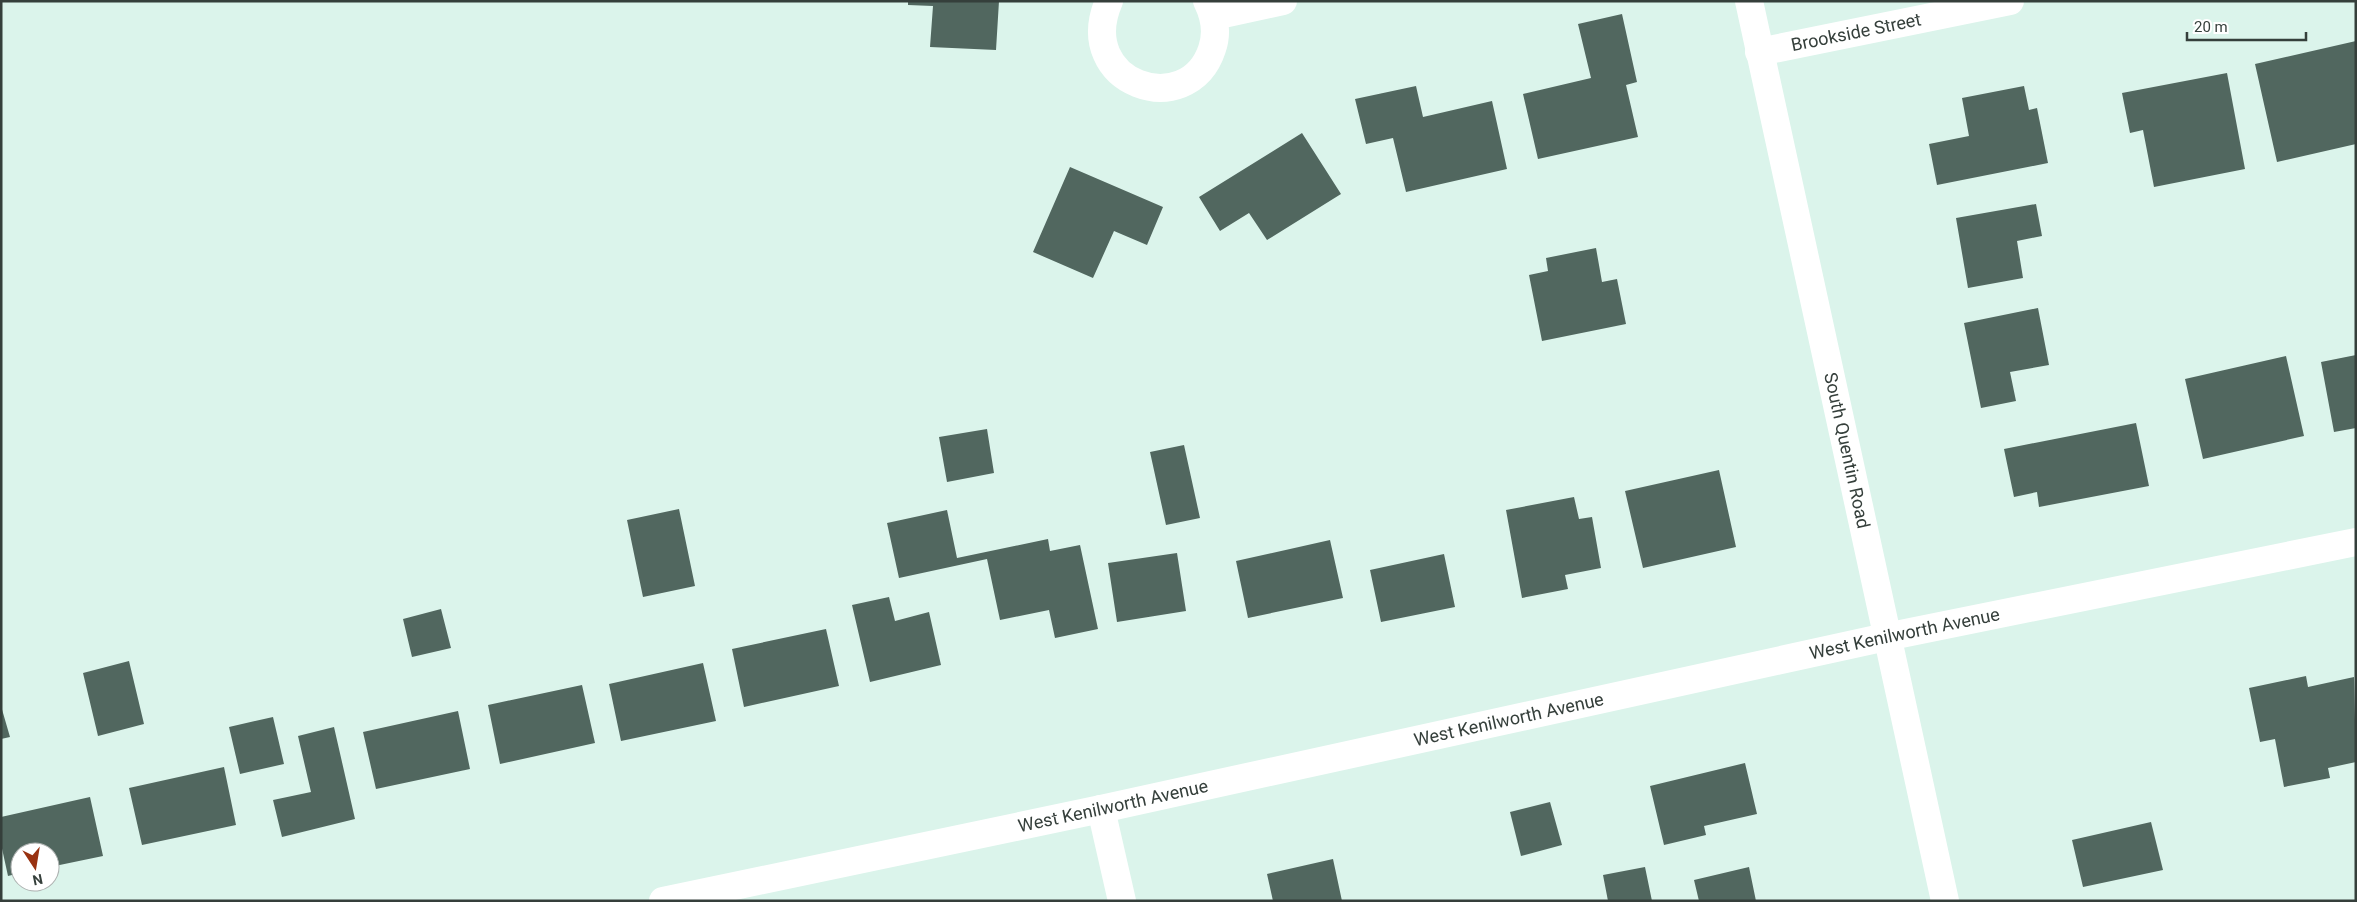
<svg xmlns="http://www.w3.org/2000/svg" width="2357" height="902" font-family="Roboto,sans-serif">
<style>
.building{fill:#51675f}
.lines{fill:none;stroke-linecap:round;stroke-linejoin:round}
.minor{stroke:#fff;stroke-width:28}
.secondary{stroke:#fff;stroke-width:28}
.labels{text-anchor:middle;stroke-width:5;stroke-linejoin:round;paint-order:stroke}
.street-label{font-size:18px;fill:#353f3b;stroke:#fff}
</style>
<rect width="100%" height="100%" fill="#dbf4eb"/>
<path class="building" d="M908,1H999L996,50L930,47L933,6L908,5Z
M1622,14L1637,82L1626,85L1638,137L1538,159L1523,94L1591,78L1578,24Z
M2356,41V144L2277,162L2255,64Z
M2227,73L2245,169L2154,187L2143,130L2130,133L2122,93Z
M1416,86L1423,117L1492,101L1507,169L1406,192L1393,138L1366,144L1355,99Z
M2024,86L2029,110L2037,108L2048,163L1937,185L1929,144L1969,136L1962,98Z
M1302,133L1341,194L1267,240L1249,213L1220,231L1199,197Z
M1070,167L1163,207L1147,245L1114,231L1093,278L1033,252Z
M2036,204L2042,236L2017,241L2023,278L1968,288L1956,218Z
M1596,248L1602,282L1617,279L1626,324L1542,341L1529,275L1548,271L1546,258Z
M2038,308L2049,365L2010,372L2016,401L1981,408L1964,323Z
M2356,355V428L2334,432L2321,362Z
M2286,356L2304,436L2203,459L2185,379Z
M2136,423L2149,486L2039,507L2037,492L2014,497L2004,449Z
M987,429L994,473L947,482L939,437Z
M1184,445L1200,518L1166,525L1150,452Z
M1719,470L1736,547L1643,568L1625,491Z
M1574,497L1579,519L1592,517L1601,568L1565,575L1568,589L1522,598L1506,510Z
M679,509L695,586L643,597L627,520Z
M947,510L957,558L1048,539L1050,551L1080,545L1098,629L1055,638L1049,610L1000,620L987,559L899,578L887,523Z
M1330,540L1343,598L1248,618L1236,561Z
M1177,553L1186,611L1117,622L1108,563Z
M1444,554L1455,607L1381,622L1370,570Z
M889,597L895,621L929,612L941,665L870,682L852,605Z
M441,609L451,648L412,657L403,619Z
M826,629L839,686L744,707L732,649Z
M129,661L144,724L98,736L83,673Z
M703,663L716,721L621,741L609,684Z
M2306,676L2308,687L2354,677L2356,762L2328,768L2330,778L2284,787L2275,739L2260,742L2249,688Z
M582,685L595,743L500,764L488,705Z
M1,706L10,737L1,739Z
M458,711L470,769L376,789L363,732Z
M273,717L284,764L240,774L229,727Z
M334,727L355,819L282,837L273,800L311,792L298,736Z
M1745,763L1757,814L1704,826L1706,835L1664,845L1650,786Z
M224,767L236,825L142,845L129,788Z
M90,797L103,856L50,867V852H20V873L8,876L1,844V817Z
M1550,802L1562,845L1521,856L1510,812Z
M2151,822L2163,870L2083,887L2072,840Z
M1333,859L1342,901H1273L1267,874Z
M1645,867L1652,901H1608L1603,875Z
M1749,867L1756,901H1699L1694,880Z"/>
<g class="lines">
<g class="minor">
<path d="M1109,1C1073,84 1188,122 1212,49C1218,32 1215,17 1207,1"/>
<path d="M1214,16L1283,1"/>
<path id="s1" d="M1759,52L2010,1"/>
<path d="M1101,809L1122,901"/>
<path id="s2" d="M663,901L1101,809L1886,637L2356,542"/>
</g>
<path class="secondary" id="s3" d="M1749,1L1945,901"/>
</g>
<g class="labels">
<g class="street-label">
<text dy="6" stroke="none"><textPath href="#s1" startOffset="99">Brookside Street</textPath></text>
<text dy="6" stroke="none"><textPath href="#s3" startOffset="460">South Quentin Road</textPath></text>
<text dy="6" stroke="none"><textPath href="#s2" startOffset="1270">West Kenilworth Avenue</textPath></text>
<text dy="6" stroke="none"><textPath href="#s2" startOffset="865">West Kenilworth Avenue</textPath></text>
<text dy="6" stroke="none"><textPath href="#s2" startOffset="460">West Kenilworth Avenue</textPath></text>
</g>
</g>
<rect width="2357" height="902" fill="none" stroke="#353f3b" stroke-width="5"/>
<g transform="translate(35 867) rotate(168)"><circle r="24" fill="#ffffff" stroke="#aeb2b1"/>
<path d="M0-4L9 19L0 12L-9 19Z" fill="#993211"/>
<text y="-8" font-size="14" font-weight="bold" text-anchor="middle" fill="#353f3b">N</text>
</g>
<path d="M2187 32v8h119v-8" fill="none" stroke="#353f3b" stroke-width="2.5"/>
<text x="2194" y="32" font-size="15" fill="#353f3b" stroke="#ffffff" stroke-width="4" paint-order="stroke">20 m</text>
</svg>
